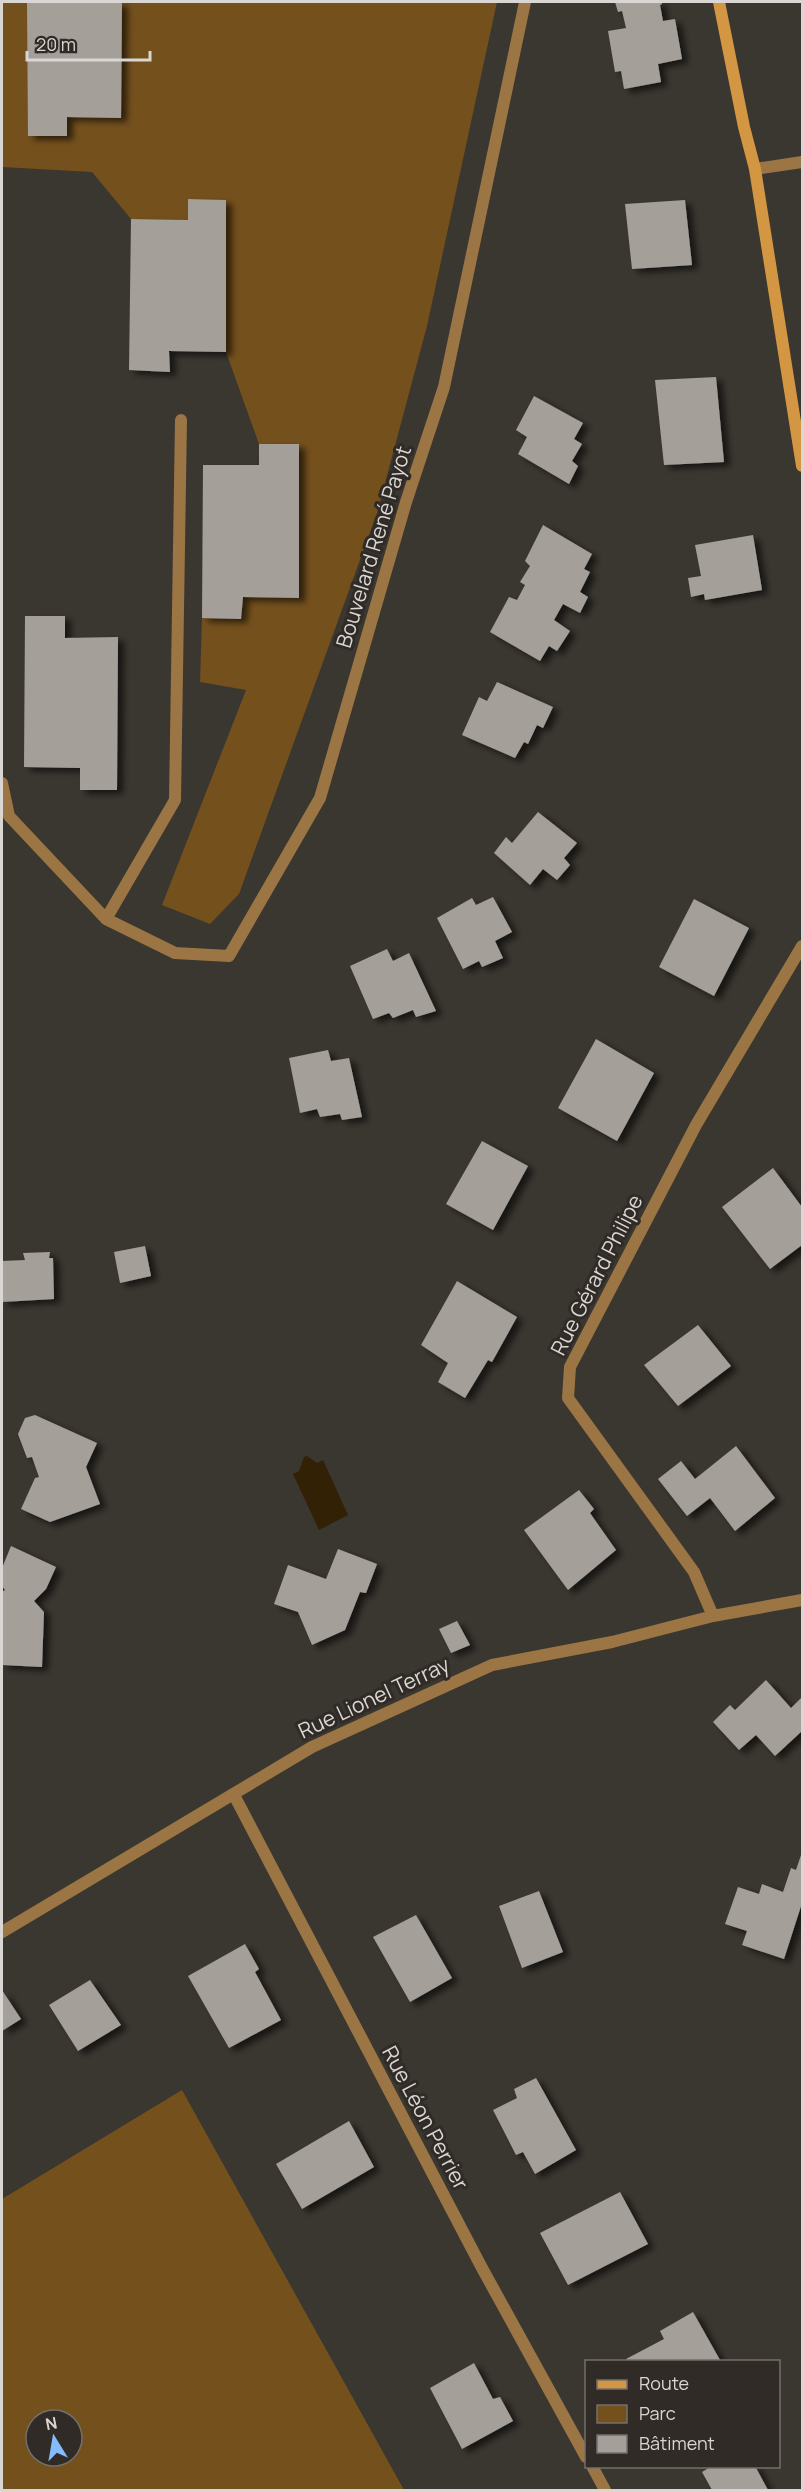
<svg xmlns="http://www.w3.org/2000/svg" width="804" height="2492" font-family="Manrope,sans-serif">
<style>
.green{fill:#74501d;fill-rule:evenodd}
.water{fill:#332106}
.building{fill:#a59f99;filter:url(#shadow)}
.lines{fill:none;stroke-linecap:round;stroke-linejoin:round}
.street{stroke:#9b7543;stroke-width:12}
.secondary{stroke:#d39642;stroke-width:12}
.labels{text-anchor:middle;stroke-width:6;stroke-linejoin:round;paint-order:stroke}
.street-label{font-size:21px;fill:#d9d6d3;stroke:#302b26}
</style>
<defs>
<filter id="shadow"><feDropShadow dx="6" dy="4" stdDeviation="3" flood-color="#0009"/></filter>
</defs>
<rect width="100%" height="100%" fill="#3a3630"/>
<path class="green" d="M2,2H497L427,326L377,513L239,894L210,924L162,905L246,690L200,682L202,618L241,619L243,597L298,598L299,445L259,444L226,352V200L188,199V220L131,219L92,172L2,167Z
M182,2090L404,2490H2V2199ZM36,2420H72V2456H36Z"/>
<path class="water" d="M307,1456L317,1463L323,1460L348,1515L319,1530L293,1474L299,1471L304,1457Z"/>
<path class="building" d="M27,2H122L121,118L67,117V136H28Z
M615,2H662V4L660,5L663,21L675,19L682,59L658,64L661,82L624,89L621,71L615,72L608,31L626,28L622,11L618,12Z
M188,199L226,200V352L169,351L170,372L129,370L131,219L188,220Z
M685,200L692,265L632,269L625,204Z
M716,377L724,462L664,465L655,380Z
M534,396L583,423L574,439L582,444L572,461L578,466L569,484L518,454L527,437L516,430Z
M259,444H299V598L243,597L241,619L202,618L203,465H259Z
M543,525L592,554L584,569L590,572L580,592L588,597L580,613L563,604L554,620L570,631L557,651L549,646L540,661L490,632L509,597L517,600L525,585L520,582L530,566L525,561Z
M753,535L762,590L705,600L704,594L691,597L688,578L701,576L695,545Z
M25,616H65V638L118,637L117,790H80V768L24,767Z
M497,682L553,707L543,728L537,725L528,744L524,742L515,758L462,735L479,697L487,701Z
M538,812L577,843L564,858L570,865L557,880L543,869L530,885L494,853L506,837L512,843Z
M493,897L512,932L495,941L503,958L482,967L479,961L463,969L437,918L472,898L476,905Z
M694,899L749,928L714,996L659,967Z
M387,949L393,961L409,953L436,1011L416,1017L413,1010L393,1018L389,1013L373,1019L350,966Z
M596,1039L654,1073L617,1141L558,1108Z
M328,1050L331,1061L349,1058L362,1117L342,1120L340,1114L320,1117L317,1109L300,1113L289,1058Z
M482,1141L528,1166L493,1230L446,1204Z
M773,1168L802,1207V1245L770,1269L722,1207Z
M145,1246L151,1276L120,1283L114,1252Z
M50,1252L49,1258H53L54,1299L2,1302V1261L25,1260L23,1253Z
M457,1281L517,1317L492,1362L488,1360L465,1398L438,1382L448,1363L421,1345Z
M698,1325L731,1366L678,1406L644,1365Z
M35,1415L97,1443L86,1467L100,1504L50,1522L21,1509L35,1478L39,1477L32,1457L27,1458L18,1434L25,1418Z
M736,1446L775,1498L735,1531L710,1498L687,1516L658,1479L681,1461L695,1479Z
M579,1490L594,1509L590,1513L616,1550L568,1590L524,1530Z
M11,1546L56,1567L46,1589L34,1601L44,1612L42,1667L2,1665V1592L5,1590L2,1586V1568Z
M338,1549L377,1564L366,1593L360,1592L345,1630L312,1645L298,1612L274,1604L288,1565L326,1579Z
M457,1621L470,1645L451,1653L439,1629Z
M766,1680L791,1708L802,1697V1731L775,1756L756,1735L739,1750L713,1722L730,1705L735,1710Z
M802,1852V1903L784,1959L742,1945L747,1931L725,1924L738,1887L759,1894L762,1884L783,1892L791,1868L796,1870Z
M539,1891L563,1952L522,1968L499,1906Z
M416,1915L452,1978L410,2002L373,1937Z
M245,1944L259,1969L255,1972L281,2020L229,2048L188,1976Z
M90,1980L121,2025L78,2051L49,2005Z
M2,1990L21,2019L2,2031Z
M536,2078L576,2150L535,2174L523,2152L516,2155L493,2110L517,2098L514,2089Z
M349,2121L374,2167L302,2209L276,2164Z
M620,2192L648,2244L568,2285L540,2233Z
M693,2312L720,2360L627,2361L626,2359L664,2339L660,2331Z
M474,2363L493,2399L500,2397L513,2421L462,2449L430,2388Z
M712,2466H755L768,2490H712L702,2472Z"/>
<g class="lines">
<path class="street" d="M755,169L802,162
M2,783L9,816L106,919L175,953L229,956L320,798L406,502L444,387L525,2
M106,919L175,800L181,420
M713,1616L694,1572L568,1398L570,1367L696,1125L802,946
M234,1795L482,2268L586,2457
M2,1932L312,1747L492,1665L612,1642L713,1616L802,1600
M592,2466L605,2490"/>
<path class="secondary" d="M719,2L744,127L755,169L802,466"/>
</g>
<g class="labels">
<g class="street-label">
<text transform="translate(374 547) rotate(-73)" y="7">Bouvelard René Payot</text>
<text transform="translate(597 1275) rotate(-63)" y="7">Rue Gérard Philipe</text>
<text transform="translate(374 1698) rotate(-25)" y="7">Rue Lionel Terray</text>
<text transform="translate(425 2118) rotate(62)" y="7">Rue Léon Perrier</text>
</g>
</g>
<rect width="804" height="2492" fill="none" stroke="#d9d6d3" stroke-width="6"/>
<rect x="585" y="2360" width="195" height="108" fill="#302b26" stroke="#746f6b" stroke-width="1.5"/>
<rect x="597" y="2380" width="30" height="9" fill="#d39642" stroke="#746f6b" stroke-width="1.5"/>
<text x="639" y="2390" font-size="18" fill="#d9d6d3">Route</text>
<rect x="597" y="2405" width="30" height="18" fill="#74501d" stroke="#746f6b" stroke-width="1.5"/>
<text x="639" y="2420" font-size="18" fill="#d9d6d3">Parc</text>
<rect x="597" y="2435" width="30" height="18" fill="#a59f99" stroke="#746f6b" stroke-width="1.5"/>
<text x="639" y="2450" font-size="18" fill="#d9d6d3">Bâtiment</text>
<g transform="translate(54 2438) rotate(349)"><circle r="28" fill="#302b26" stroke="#746f6b" stroke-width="1.5"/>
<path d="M0-4.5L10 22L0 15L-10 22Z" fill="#84bcfb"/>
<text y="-9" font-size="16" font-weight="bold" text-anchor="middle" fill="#d9d6d3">N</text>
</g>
<path d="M27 51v9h123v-9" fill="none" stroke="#d9d6d3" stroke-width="3"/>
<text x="36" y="51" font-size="18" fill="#d9d6d3" stroke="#302b26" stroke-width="4.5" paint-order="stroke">20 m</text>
</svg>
